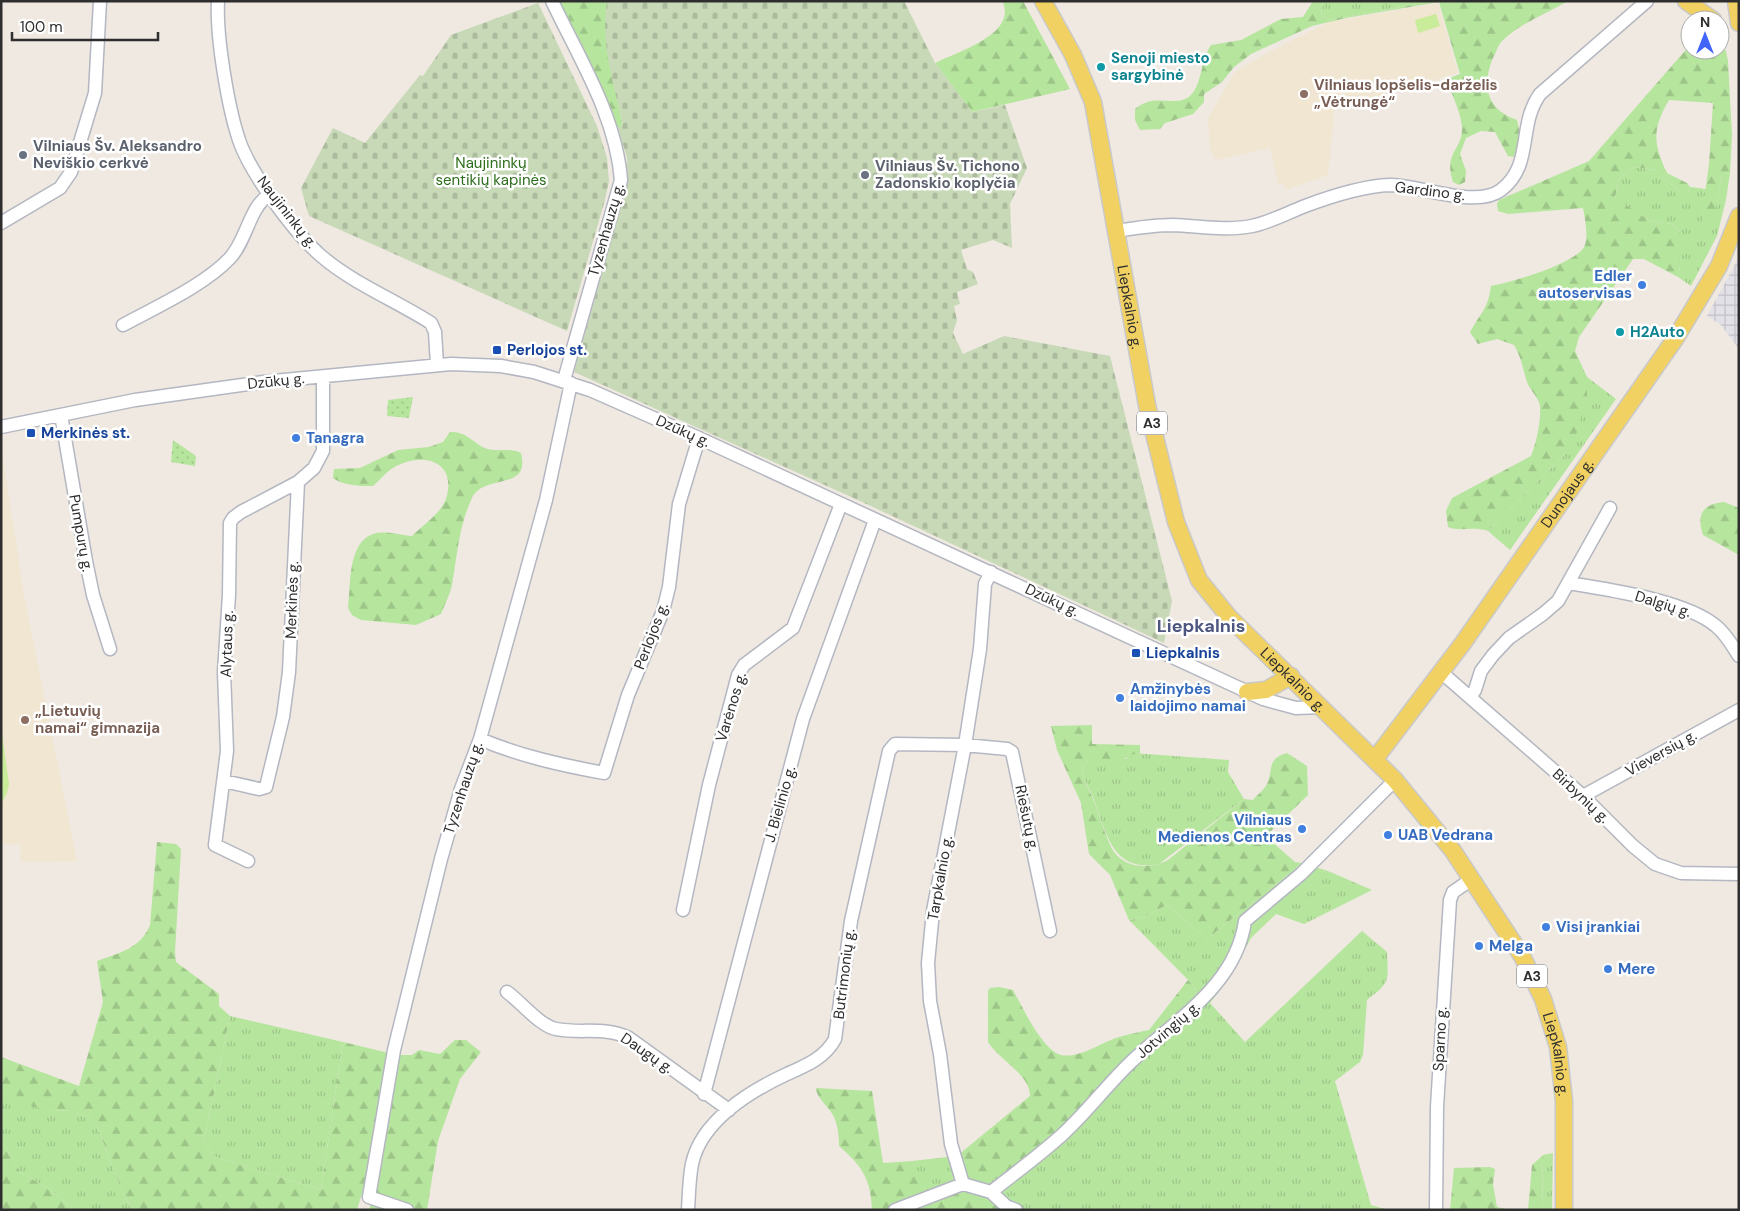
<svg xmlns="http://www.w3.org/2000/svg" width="1740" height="1211" font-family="'DM Sans',sans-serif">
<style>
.industrial{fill:url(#industrial-grid)}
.education{fill:#f0e6d1}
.grass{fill:url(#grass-tufts)}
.forest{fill:url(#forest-firs)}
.cemetery{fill:url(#cemetery-stones)}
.park{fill:url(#park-dots)}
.pitch{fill:#c9ec9a}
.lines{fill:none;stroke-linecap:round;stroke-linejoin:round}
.minor-casing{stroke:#b4b7c1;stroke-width:15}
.major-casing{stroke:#c9c9c9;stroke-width:19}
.minor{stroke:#fff;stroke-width:12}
.major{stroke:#f2d163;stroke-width:16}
.culture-dot{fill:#0f9aa8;stroke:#fff;stroke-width:2}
.education-dot{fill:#8d6e63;stroke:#fff;stroke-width:2}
.worship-dot{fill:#6b7280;stroke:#fff;stroke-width:2}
.shop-dot{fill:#3f7fe0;stroke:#fff;stroke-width:2}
.transit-dot{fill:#1a4fb4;stroke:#fff;stroke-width:2}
.labels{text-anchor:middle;stroke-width:5;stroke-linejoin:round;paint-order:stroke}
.shield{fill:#fff;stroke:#6d6d6d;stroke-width:1}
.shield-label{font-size:14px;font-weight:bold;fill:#2e2e2e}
.culture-label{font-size:15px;font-weight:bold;fill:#0d838f;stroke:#fff;text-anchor:start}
.education-label{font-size:15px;font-weight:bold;fill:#785e54;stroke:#fff;text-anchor:start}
.worship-label{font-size:15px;font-weight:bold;fill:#5b616d;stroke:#fff;text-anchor:start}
.park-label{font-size:15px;fill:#2c6e1b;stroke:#fff}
.street-label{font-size:15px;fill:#2e2e2e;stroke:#fff}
.shop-label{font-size:15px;font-weight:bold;fill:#366cbe;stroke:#fff;text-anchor:start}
.transit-label{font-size:15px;font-weight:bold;fill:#164399;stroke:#fff;text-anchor:start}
.quarter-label{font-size:18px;font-weight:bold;fill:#4d5680;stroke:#fff}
</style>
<defs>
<pattern id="industrial-grid" width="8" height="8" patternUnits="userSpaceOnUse" patternTransform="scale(1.25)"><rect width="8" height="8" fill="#e3e1e8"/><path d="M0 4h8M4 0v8" fill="none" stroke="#c3c1c7"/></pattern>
<pattern id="grass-tufts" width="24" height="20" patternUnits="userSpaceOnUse" patternTransform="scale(1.25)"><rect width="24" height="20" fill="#b6e59e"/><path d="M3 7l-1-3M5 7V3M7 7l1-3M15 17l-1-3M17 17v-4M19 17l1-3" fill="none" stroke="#9dc588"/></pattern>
<pattern id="forest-firs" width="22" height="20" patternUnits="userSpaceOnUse" patternTransform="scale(1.25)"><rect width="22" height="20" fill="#b6e59e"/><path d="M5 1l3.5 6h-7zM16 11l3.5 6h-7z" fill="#9dc588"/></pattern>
<pattern id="cemetery-stones" width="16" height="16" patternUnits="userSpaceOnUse" patternTransform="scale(1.25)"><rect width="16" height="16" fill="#c8d9b8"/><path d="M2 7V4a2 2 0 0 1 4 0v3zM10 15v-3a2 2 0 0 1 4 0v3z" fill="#acbb9e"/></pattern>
<pattern id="park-dots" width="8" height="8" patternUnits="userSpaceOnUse" patternTransform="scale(1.25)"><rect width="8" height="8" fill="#b6e59e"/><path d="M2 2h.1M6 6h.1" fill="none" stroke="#9dc588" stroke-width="1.8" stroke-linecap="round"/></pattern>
</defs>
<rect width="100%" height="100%" fill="#efe9e1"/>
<path class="industrial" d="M1739,257V349L1721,325L1707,316Z"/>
<path class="education" d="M1438,3L1458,73L1346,106H1335L1328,175L1285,190L1283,183L1278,184L1270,148L1216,160L1210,150L1208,118L1235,72L1265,54L1329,22Z
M1,445L24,595L77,861L21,862L20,844L1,845Z"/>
<path class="grass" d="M1324,1H1420L1418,4L1327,20L1321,14Z
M1635,167L1655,170L1682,194H1688L1690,187L1706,189L1702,216L1717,204L1722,174L1730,173L1726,200L1717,236L1691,286L1678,277L1680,267V232L1672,224L1650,221L1615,199L1619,179Z
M1587,377L1616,399L1510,550L1488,531L1566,453L1587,397Z
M1133,753L1229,760L1228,772L1244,799L1159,864C1113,873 1107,835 1094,800C1090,789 1083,780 1082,768L1088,760L1126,759Z
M1302,863L1328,871L1372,890L1304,924L1276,914L1251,938L1228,980L1210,1003L1245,1042L1362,931L1387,952C1388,981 1391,982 1367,1000L1363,1055L1360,1062L1335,1081L1371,1205L1388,1210H1004L955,1195H944L929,1189L920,1179L912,1161L957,1156C967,1175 976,1191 999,1176C1069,1121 1135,1062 1196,996L1194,986L1129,920L1146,916L1167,905L1207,939Z
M230,1016L343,1042L321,1190L213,1156L204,1141Z
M1,1083L49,1110L73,1111L89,1118L98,1128L122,1191L132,1210H76L49,1189L21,1173L1,1140Z
M1553,1153L1552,1210H1542L1543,1155Z"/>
<path class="forest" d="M557,1H607L610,66L623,126L618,128L589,62Z
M1002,1H1023L1070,89L972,112L935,63C956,52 1019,34 1002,1Z
M1313,1H1324L1321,14L1327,20L1418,4L1420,1H1568C1546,14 1520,23 1502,41C1498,45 1496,53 1493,58C1481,86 1487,110 1517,120L1520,134L1514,157L1508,156L1495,132L1481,131L1466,138L1460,154L1466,171L1465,182L1459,185L1453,182C1443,152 1463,150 1462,127C1461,112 1451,94 1447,79L1460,74L1439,2L1346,18L1312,26L1251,54L1234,67L1222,82L1204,94V102L1193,114L1165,123L1160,129L1140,130L1135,120V109C1138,107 1141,104 1145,103C1159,96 1179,107 1191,95C1202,84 1201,59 1211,45L1241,40L1281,19L1303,17Z
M1720,43L1726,51L1728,61L1732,135L1730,173L1722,174L1717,204L1710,228L1704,225L1702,215L1709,164L1713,103L1669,100C1652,129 1653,143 1667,173L1687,183L1690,187L1688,194H1682L1655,170L1635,167L1619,179L1615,198L1650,221L1672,224L1680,232V267L1678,277L1644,259H1633L1579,337L1575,351L1587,377V397L1577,432L1566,453L1488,531C1472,526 1459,532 1448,527L1446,511L1452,498L1531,456C1536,445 1543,414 1539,402C1536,395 1529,388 1527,382C1522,366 1522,359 1514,345L1497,339L1478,344L1470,332C1481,312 1488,309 1491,286C1513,282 1566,266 1582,250C1590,242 1585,219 1583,208L1508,214L1498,211L1497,204L1499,200L1589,161L1690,45V50H1720Z
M450,432C466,431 472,442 485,448C497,453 509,447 521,453C531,492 484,473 472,498C459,525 457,556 452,585C450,594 445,604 441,614L416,625L361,620L352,615L348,608C351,586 347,543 373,534C385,530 400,535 412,536C422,526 441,513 446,499C458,460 421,451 393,468C386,472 379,481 373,486C359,486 345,486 333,478L334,469L360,468L398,450L429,447L443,442Z
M1724,502L1739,508V555L1703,535C1696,514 1703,504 1724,502Z
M1092,725V744L1140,745V754H1133C1121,764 1104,760 1088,760L1082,768C1083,781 1091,792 1095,804C1100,817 1107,841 1114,852C1127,869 1151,869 1168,860L1244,799L1253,800C1257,795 1264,790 1267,784C1274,769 1266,759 1287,753L1307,766L1308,795L1270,832L1271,841L1295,862L1302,863L1207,939L1167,905L1146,916L1129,920L1110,875L1089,854L1081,803L1057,750L1051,726Z
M157,842L176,844L181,849L175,952L176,962L219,994V1006L230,1016L204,1141L213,1156L321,1190L343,1042L389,1053L365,1183L357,1210H132L122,1191L98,1128L89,1118L73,1111L49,1110L30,1106L1,1083V1057L79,1086L103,1002L97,961C119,953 141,948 150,925Z
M1188,980L1194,986L1196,996C1143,1053 1086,1107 1026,1155C1015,1164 1000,1181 985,1182C968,1183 964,1170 957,1156L1030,1096C1030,1074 999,1060 988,1042V991L990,988L999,987L1013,990C1022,1006 1042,1050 1061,1055C1079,1059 1102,1042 1119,1037C1129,1034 1139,1032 1149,1030Z
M455,1040H466L481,1052L460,1079L438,1141L427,1210H369L375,1191L397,1055H412L419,1050L440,1054Z
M816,1088L872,1091L883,1163L912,1161C939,1211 964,1177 1004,1210H872C871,1179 862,1166 839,1146C839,1136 838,1125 833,1115C828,1106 816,1097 816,1088Z
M1,1140L21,1173L49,1189L76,1210H1Z
M1543,1155L1542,1210H1528L1532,1165Z
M1490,1167L1495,1169L1493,1184L1497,1207L1511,1210H1450L1454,1168Z"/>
<path class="cemetery" d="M607,1H904L935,63L972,112L1005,105L1027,168L1010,204L1012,248L993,240L961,250L967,269L973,272L978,284L957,292L960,304L954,306L957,320L953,333L963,354L1004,336L1110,356L1172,601L1164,643L860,501L574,372L628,181L627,158L618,128L623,125C614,85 600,43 607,1Z
M538,3L597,126L607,158L609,181L605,200L567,331L309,216L301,188L333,128L365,143L420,75L423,76L451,35Z"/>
<path class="park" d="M413,397L409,418L387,416L388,400Z
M173,440L196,456L195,466L171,462Z"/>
<path class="pitch" d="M1436,14L1440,26L1418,33L1415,20Z
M1,726L9,784L7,793L1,804Z"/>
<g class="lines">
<g class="minor-casing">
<path id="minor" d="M218,1C216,37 228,107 239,140C250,173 294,232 320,255C352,283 395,300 431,323L435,332L437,365
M552,1C579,58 616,116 621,180L564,380
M1,223L60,188L71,172L95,93L100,1
M1116,231C1135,228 1154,225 1173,225C1199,226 1226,231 1252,226C1271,222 1287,213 1305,206C1329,197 1364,186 1390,185C1420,185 1476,209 1501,190C1534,165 1517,126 1540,94L1647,1
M123,325C156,307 205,285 230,258C247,240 249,207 270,194
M61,415L86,561L93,595L110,649
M1,427L135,400L263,382L451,364L501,366L534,372L590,390L699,438L1263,699L1296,708L1322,707
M1569,583C1609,590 1685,600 1716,626C1726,634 1732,645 1739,656
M1441,672L1583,796L1633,846L1655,864L1681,873L1739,874
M1471,696L1475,690L1481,671L1493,655L1509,638L1543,614L1558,601L1610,508
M480,739C520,756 561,765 604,773L628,695L663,611L669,587L679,504L699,438
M224,781L259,789L266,787L283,717L289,672L298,482L314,468L323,451V377
M1583,796L1739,710
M248,861L215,845L227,751L224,672L229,595L230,523L233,518L241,512L298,482
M683,910L709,785L738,675L744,665L793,628L841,504
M507,992C521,1002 540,1026 556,1029C581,1034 605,1026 629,1038L729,1110
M704,1094L803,719L875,520
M963,1184L951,1144L940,1054L930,1001L928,963L933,911L965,745L980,649L985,584L991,572
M991,1192L1006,1206L1016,1210
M407,1210L369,1197L394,1050L441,859L461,789L480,739L546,500L571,383
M688,1210C689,1195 689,1179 692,1164C701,1121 750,1091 787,1074C805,1066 825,1058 835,1039L851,921L889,751L895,744L965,745L1007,749L1012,752L1050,931
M895,1210L963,1184L991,1192C1015,1173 1040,1155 1063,1134C1087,1112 1107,1085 1131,1062C1175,1020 1236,986 1245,921L1301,874L1395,780
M1436,1210L1437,1107L1450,900L1453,892L1472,879"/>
</g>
<g class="major-casing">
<g id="major">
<path id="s1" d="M1043,1L1073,55L1093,102L1147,405L1176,522L1199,580L1229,617L1395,780L1453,851L1522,956L1543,999L1558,1047L1564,1101V1210"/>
<path d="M1686,1L1713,20"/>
<path d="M1736,1L1739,23"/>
<path d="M1247,692L1266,690L1291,676"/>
<path id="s2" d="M1375,759L1463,643L1675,339L1719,266L1739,216"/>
</g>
</g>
<use href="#minor" class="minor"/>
<use href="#major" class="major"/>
</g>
<g class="culture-dot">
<circle cx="1101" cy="67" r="5"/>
<circle cx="1620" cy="332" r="5"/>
</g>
<g class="education-dot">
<circle cx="1304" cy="94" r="5"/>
<circle cx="25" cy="720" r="5"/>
</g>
<g class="worship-dot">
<circle cx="23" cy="155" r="5"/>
<circle cx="865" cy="175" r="5"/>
</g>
<g class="shop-dot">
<circle cx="1642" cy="285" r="5"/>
<circle cx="296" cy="438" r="5"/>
<circle cx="1120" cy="698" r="5"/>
<circle cx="1302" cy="829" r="5"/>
<circle cx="1388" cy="835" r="5"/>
<circle cx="1546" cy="927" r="5"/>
<circle cx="1479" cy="946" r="5"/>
<circle cx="1608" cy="969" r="5"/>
</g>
<g class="transit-dot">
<rect x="492" y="345" width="10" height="10" rx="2.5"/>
<rect x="26" y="428" width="10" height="10" rx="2.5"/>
<rect x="1131" y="648" width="10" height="10" rx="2.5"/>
</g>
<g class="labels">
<g class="shield">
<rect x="1137" y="411.5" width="30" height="23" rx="4"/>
<rect x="1517" y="964.5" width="30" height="23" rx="4"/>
</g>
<g class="shield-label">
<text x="1152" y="428">A3</text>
<text x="1532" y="981">A3</text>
</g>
<g class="culture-label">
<text x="1111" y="63">Senoji miesto<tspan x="1111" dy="17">sargybinė</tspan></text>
<text x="1630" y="337">H2Auto</text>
</g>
<g class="education-label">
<text x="1314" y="90">Vilniaus lopšelis-darželis<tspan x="1314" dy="17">„Vėtrungė“</tspan></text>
<text x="35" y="716">„Lietuvių<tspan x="35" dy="17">namai“ gimnazija</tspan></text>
</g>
<g class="worship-label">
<text x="33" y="151">Vilniaus Šv. Aleksandro<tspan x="33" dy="17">Neviškio cerkvė</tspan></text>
<text x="875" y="171">Vilniaus Šv. Tichono<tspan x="875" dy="17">Zadonskio koplyčia</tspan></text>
</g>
<g class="park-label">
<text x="491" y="168">Naujininkų<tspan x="491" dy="17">sentikių kapinės</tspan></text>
</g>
<g class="street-label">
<text transform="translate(1430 191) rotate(7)" y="5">Gardino g.</text>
<text transform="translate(287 212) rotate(52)" y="5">Naujininkų g.</text>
<text transform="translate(606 230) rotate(-74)" y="5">Tyzenhauzų g.</text>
<text dy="5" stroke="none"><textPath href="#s1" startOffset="321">Liepkalnio g.</textPath></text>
<text transform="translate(276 381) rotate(-6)" y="5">Dzūkų g.</text>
<text transform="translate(683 431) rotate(24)" y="5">Dzūkų g.</text>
<text dy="5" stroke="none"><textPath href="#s2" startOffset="328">Dunojaus g.</textPath></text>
<text transform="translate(81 533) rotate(80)" y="5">Pumpurų g.</text>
<text transform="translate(292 600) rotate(-88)" y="5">Merkinės g.</text>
<text transform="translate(1052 600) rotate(25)" y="5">Dzūkų g.</text>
<text transform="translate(1663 604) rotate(17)" y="5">Dalgių g.</text>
<text transform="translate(651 636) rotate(-69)" y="5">Perlojos g.</text>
<text transform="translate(227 644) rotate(-88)" y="5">Alytaus g.</text>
<text dy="5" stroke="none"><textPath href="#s1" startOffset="741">Liepkalnio g.</textPath></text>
<text transform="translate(731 707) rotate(-73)" y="5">Varėnos g.</text>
<text transform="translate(1661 753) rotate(-29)" y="5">Vieversių g.</text>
<text transform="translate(463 788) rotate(-72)" y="5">Tyzenhauzų g.</text>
<text transform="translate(1581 796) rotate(43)" y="5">Birbynių g.</text>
<text transform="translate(780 804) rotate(-74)" y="5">J. Bielinio g.</text>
<text transform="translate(1027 818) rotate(78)" y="5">Riešutų g.</text>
<text transform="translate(940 878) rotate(-80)" y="5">Tarpkalnio g.</text>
<text transform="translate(844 974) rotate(-83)" y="5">Butrimonių g.</text>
<text transform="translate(1168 1030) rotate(-41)" y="5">Jotvingių g.</text>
<text transform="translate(1440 1039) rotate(-87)" y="5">Sparno g.</text>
<text transform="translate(647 1053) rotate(34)" y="5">Daugų g.</text>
<text dy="5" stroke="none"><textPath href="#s1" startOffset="1206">Liepkalnio g.</textPath></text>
</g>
<g class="shop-label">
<text x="1632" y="281" text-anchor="end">Edler<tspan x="1632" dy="17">autoservisas</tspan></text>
<text x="306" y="443">Tanagra</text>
<text x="1130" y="694">Amžinybės<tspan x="1130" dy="17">laidojimo namai</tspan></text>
<text x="1292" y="825" text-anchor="end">Vilniaus<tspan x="1292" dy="17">Medienos Centras</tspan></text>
<text x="1398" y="840">UAB Vedrana</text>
<text x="1556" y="932">Visi įrankiai</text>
<text x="1489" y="951">Melga</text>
<text x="1618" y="974">Mere</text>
</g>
<g class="transit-label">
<text x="507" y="355">Perlojos st.</text>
<text x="41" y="438">Merkinės st.</text>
<text x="1146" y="658">Liepkalnis</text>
</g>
<g class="quarter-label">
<text x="1201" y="632">Liepkalnis</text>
</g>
</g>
<rect width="1740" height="1211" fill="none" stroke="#2e2e2e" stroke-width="5"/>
<g transform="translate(1705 35)"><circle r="24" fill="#ffffff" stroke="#ababab"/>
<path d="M0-4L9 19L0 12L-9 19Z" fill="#4264fb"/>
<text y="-8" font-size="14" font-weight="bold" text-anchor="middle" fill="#2e2e2e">N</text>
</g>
<path d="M12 32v8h146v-8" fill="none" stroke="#2e2e2e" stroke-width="2.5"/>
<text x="20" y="32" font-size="15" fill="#2e2e2e" stroke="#ffffff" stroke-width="4" paint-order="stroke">100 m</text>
</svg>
